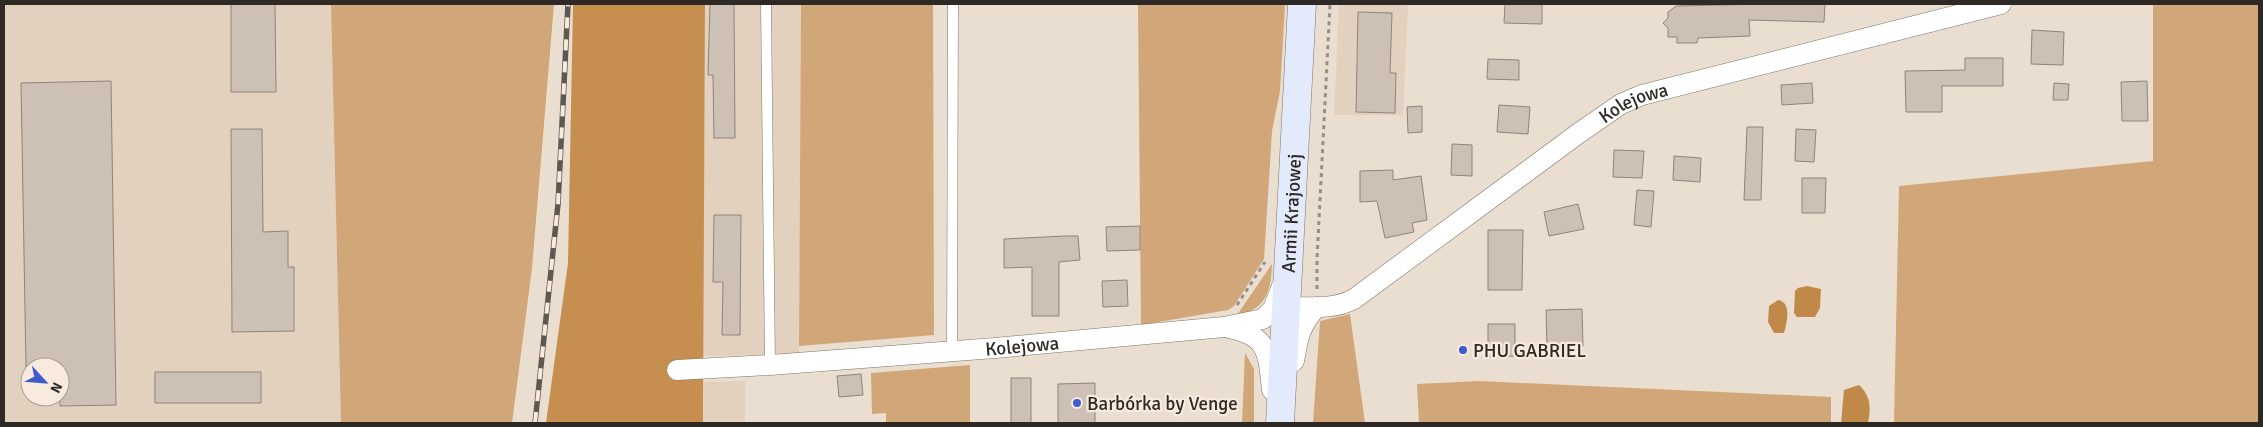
<svg xmlns="http://www.w3.org/2000/svg" width="2263" height="427" font-family="Signika,sans-serif">
<style>
.built{fill:#e2d1bf;fill-rule:evenodd}
.green{fill:#d1a678}
.forest{fill:#c68f50}
.water{fill:#c0894a}
.building{fill:#cdc1b5;stroke:#8f8478}
.lines{fill:none;stroke-linecap:round;stroke-linejoin:round}
.lane-casing{stroke:#7e7368;stroke-width:11}
.street-casing{stroke:#7e7368;stroke-width:21}
.secondary-casing{stroke:#7e7368;stroke-width:29}
.path{stroke:#978e84;stroke-width:3;stroke-dasharray:4 4;stroke-linecap:butt}
.lane{stroke:#fff;stroke-width:10}
.street{stroke:#fff;stroke-width:20}
.secondary{stroke:#e3eafc;stroke-width:28}
.rail-casing{stroke:#5f5851;stroke-width:5.5}
.rail{stroke:#f8ebde;stroke-width:4;stroke-dasharray:11;stroke-linecap:butt}
.poi-dot{fill:#3e5cce;stroke:#f8ebde;stroke-width:2}
.labels{text-anchor:middle;stroke-width:4.5;stroke-linejoin:round;paint-order:stroke}
.street-label{font-size:19px;fill:#2e2924;stroke:#f8ebde}
.poi-label{font-size:19px;fill:#2e2924;stroke:#f8ebde;text-anchor:start}
</style>
<rect width="100%" height="100%" fill="#eaded1"/>
<path class="built" d="M4,4H331L341,423H4ZM30,367H60V397H30Z
M705,4H801L799,354L703,356Z
M1339,4H1408L1403,115H1334Z
M745,381V423H703L704,382Z"/>
<path class="green" d="M331,4H554L532,268L512,423H341Z
M801,4H933L934,335L799,346Z
M1138,4H1285L1280,91L1272,131L1264,259L1234,306L1228,310L1141,325Z
M2153,4H2259V423H1894L1899,186L2153,161Z
M1272,264C1271,291 1266,310 1237,315Z
M1350,314L1365,423H1313L1320,321Z
M1245,353L1254,369V423H1242Z
M970,365V423H886V413L872,414L871,373Z
M1478,381L1831,397V423H1419L1417,384Z"/>
<path class="forest" d="M573,4H705L703,423H546L568,263Z"/>
<path class="water" d="M1807,286L1821,289L1820,308L1815,317H1797L1794,313L1795,291L1798,288Z
M1778,300C1792,302 1787,323 1784,333H1774L1768,322L1769,306Z
M1859,385C1871,396 1871,408 1868,423H1841L1844,390Z"/>
<path class="building" d="M231,4H275L276,92H231Z
M710,4H734L735,138H714L713,75H708Z
M1505,4H1542V24L1504,23Z
M1763,4H1825L1824,22L1749,20L1750,36L1698,38L1697,43H1677V37H1668V28L1663,23L1668,18V12L1676,6Z
M1358,12L1392,13L1390,73H1396L1395,113L1356,112Z
M2032,30L2064,32L2063,65L2031,64Z
M1965,58H2003V86H1942V112H1906L1905,71L1965,70Z
M1488,59L1519,60V80L1487,79Z
M111,81L116,405L60,406V367H26L21,83Z
M2147,81L2148,121H2122L2121,82Z
M1812,83L1813,103L1782,105L1781,85Z
M2054,83L2069,84L2068,100H2053Z
M1499,105L1530,107L1528,134L1497,132Z
M1422,106V132L1408,133L1407,107Z
M1747,127H1763L1761,200H1744Z
M231,129H262L263,232L288,231V267H294V331L232,332Z
M1796,129L1816,130L1814,162L1795,161Z
M1452,144L1472,145V176L1451,175Z
M1614,150L1644,151L1642,178L1613,177Z
M1674,156L1701,158L1700,182L1673,180Z
M1393,170V180L1421,176L1427,220L1412,223L1414,232L1385,238L1377,201L1360,202V171Z
M1802,178H1826L1825,213H1802Z
M1637,190L1654,191L1651,227L1634,225Z
M1578,204L1584,229L1549,236L1544,212Z
M714,215H741L740,335H722L723,282H713Z
M1140,226V250L1107,251L1106,227Z
M1488,230H1523L1522,290H1488Z
M1064,236H1078L1080,260L1059,262V316H1032V267L1004,268V239Z
M1127,280L1128,306L1103,307L1102,281Z
M1582,309L1583,346H1547L1546,310Z
M1488,324H1515V356L1488,357Z
M155,372H261V403H155Z
M861,374L863,395L839,397L837,376Z
M1011,378H1031V423H1011Z
M1095,383V423H1058V384Z"/>
<g class="lines">
<g class="lane-casing">
<path id="lane" d="M766,4L770,365
M952,351L953,4"/>
</g>
<g class="street-casing">
<g id="street">
<path id="s1" d="M1287,307C1309,307 1334,310 1354,299L1579,133L1621,104L1642,95L2001,4"/>
<path d="M1229,328C1269,336 1268,353 1272,390"/>
<path d="M1294,361C1298,337 1300,325 1317,307"/>
<path id="s2" d="M677,370L770,365L995,348L1224,327L1263,319L1273,309L1282,286"/>
</g>
</g>
<g class="secondary-casing">
<g id="secondary">
<path id="s3" d="M1280,423L1302,4"/>
</g>
</g>
<path class="path" d="M1317,289V259L1330,4
M1237,305L1265,262"/>
<use href="#lane" class="lane"/>
<use href="#street" class="street"/>
<use href="#secondary" class="secondary"/>
<g class="rail-casing">
<path id="rail" d="M535,423L558,204L568,4"/>
</g>
<use href="#rail" class="rail"/>
</g>
<g class="poi-dot">
<circle cx="1463" cy="350" r="5"/>
<circle cx="1077" cy="403" r="5"/>
</g>
<g class="labels">
<g class="street-label">
<text dy="7" stroke="none"><textPath href="#s1" startOffset="411">Kolejowa</textPath></text>
<text dy="7" stroke="none"><textPath href="#s3" startOffset="210">Armii Krajowej</textPath></text>
<text dy="7" stroke="none"><textPath href="#s2" startOffset="346">Kolejowa</textPath></text>
</g>
<g class="poi-label">
<text x="1473" y="357">PHU GABRIEL</text>
<text x="1087" y="410">Barbórka by Venge</text>
</g>
</g>
<rect width="2263" height="427" fill="none" stroke="#2e2924" stroke-width="10"/>
<g transform="translate(45 382) rotate(116)"><circle r="24" fill="#f8ebde" stroke="#a79d94"/>
<path d="M0-4L9 19L0 12L-9 19Z" fill="#3e5cce"/>
<text y="-8" font-size="14" font-weight="bold" text-anchor="middle" fill="#2e2924">N</text>
</g>
</svg>
